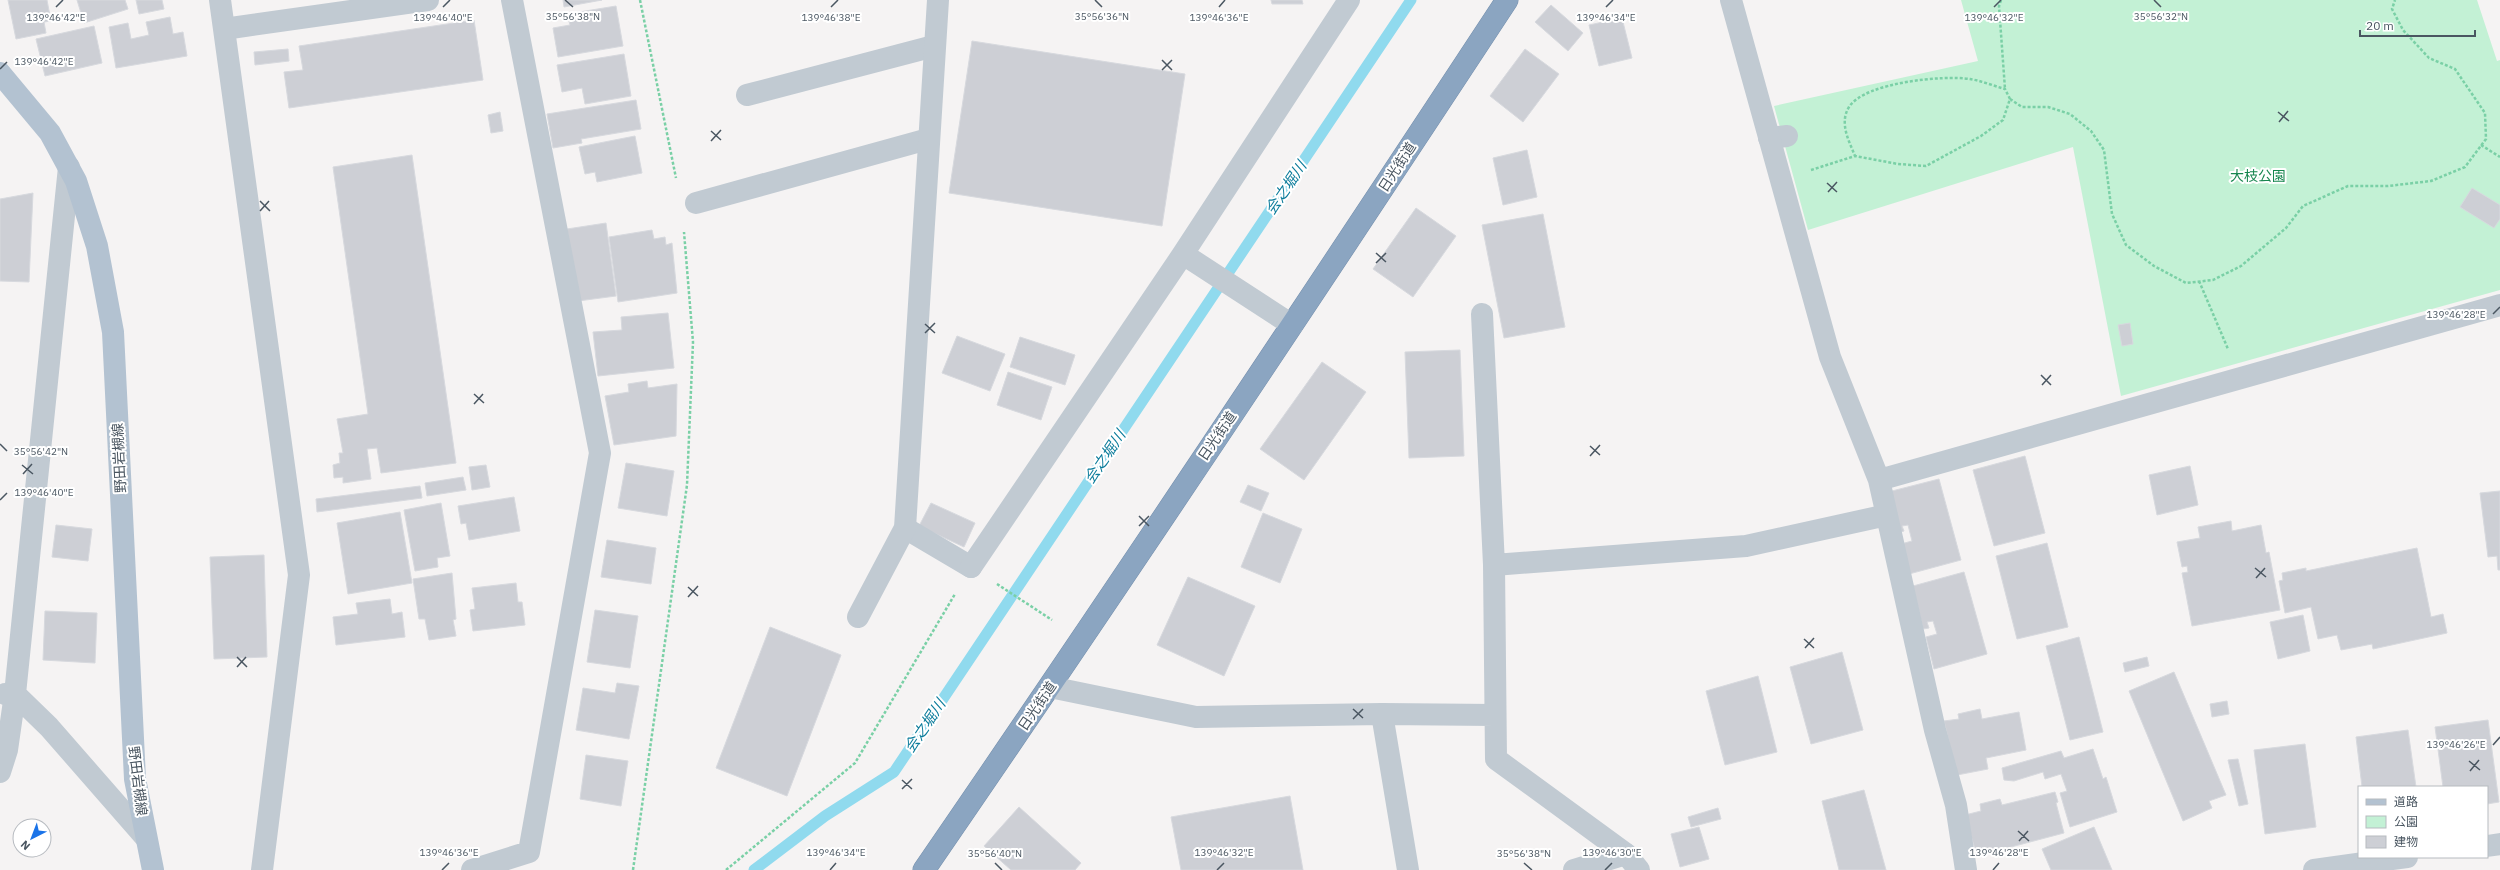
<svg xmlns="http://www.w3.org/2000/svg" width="2500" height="870" font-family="'IBM Plex Sans','Noto Sans JP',sans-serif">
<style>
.park{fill:#c3f1d5}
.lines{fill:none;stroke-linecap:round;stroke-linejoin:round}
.stream{stroke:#90daee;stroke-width:11}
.building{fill:#cdcfd5;stroke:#d7d9de}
.highway-casing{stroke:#7690ad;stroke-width:23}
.path{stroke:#7ad0a6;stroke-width:2.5;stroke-dasharray:3 2;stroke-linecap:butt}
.lane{stroke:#c1cad2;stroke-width:22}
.street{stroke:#c1cad2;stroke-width:22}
.primary{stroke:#b3c2d1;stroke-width:22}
.highway{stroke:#8ba5c1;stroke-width:22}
.ticks{fill:none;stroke:#4a5661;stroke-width:1.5}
.labels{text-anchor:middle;stroke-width:4;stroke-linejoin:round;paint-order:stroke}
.street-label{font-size:14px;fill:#4a5661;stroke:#fff}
.park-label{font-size:14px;fill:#17864f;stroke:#fff}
.water-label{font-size:15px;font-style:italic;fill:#0c7c9b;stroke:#fff}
.ticks-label{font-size:10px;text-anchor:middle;fill:#4a5661;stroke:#fff;stroke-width:4;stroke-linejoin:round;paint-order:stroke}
</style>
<rect width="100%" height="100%" fill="#f5f3f3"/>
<path class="park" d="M1961,0H2477L2497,61L2500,60V290L2121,396L2073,147L1808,230L1774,106L1978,61Z"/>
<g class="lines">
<path class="stream" d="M754,870L825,816L894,772L1411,0"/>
</g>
<path class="building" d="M8,0H47L51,21L44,22L46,33L16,39Z
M77,0H125L128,9L84,23Z
M136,0H162L164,9L139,14Z
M563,0H602L564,7Z
M1271,0H1302L1303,4H1272Z
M1551,5L1583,33L1568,51L1535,22Z
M616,6L623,46L558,57L553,28L570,25L567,14Z
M170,17L173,34L183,32L187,56L116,68L109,27L128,23L131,39L149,35L146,22Z
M1622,18L1632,58L1599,66L1589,25Z
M474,20L483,80L289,108L284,72L303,70L299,46Z
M94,26L102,63L45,76L36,39Z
M972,41L1185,74L1162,226L949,193Z
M288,49L289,61L255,65L254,52Z
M1525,49L1559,74L1523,122L1490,96Z
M624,54L631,96L585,104L582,88L562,92L557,65Z
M636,100L641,129L581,139L582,143L553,148L547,114Z
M500,112L503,131L491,133L488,115Z
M635,136L642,173L597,182L595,172L585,174L579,147Z
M1527,150L1537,197L1503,205L1493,158Z
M412,155L456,463L381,473L377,448L367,449L371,479L343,483V477L334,478L333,465L340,463L339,453H343L337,419L368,414L333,167Z
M2472,188L2500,205V219L2494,228L2460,207Z
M33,193L29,282L0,281V199Z
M1416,208L1456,236L1413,297L1373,269Z
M1543,214L1565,327L1504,338L1482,225Z
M606,223L616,296L578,301L567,229Z
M652,230L654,239L665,237L666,245L672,243L677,293L618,302L609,237Z
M668,313L674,368L598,376L593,332L622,330L621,317Z
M2130,323L2133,344L2122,346L2118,325Z
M957,336L1005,354L990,391L942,373Z
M1020,337L1075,355L1065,385L1010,367Z
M1460,350L1464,456L1409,458L1405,352Z
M1322,362L1366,392L1304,480L1260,449Z
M1008,372L1052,387L1041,420L997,405Z
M647,381L648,388L677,384L676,436L614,445L605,396L629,392L628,384Z
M2025,456L2045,533L1994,546L1973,470Z
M626,463L674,471L667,516L618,508Z
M486,465L490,487L472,490L469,467Z
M2190,466L2198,505L2157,515L2149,475Z
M463,477L466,490L427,496L425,483Z
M1939,479L1961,560L1909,574L1901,544L1912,541L1908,525L1902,526L1904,531L1898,533L1888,492Z
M1248,485L1269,493L1261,511L1240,502Z
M420,486L422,498L317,512L316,499Z
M2500,491V570H2498L2497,556L2488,557L2480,493Z
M514,497L520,531L469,540L466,523L461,524L458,506Z
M441,503L450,556L437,558L438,567L415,571L404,510Z
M931,503L975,523L964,547L919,526Z
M400,512L412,583L348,594L337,523Z
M1263,513L1302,529L1280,583L1241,567Z
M2231,521L2232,531L2261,525L2266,553L2269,552L2280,610L2192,626L2182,573L2188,572L2187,566L2182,567L2177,542L2200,538L2198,527Z
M56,525L92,529L88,561L52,557Z
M607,540L656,548L651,584L601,577Z
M2047,543L2068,627L2017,639L1996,556Z
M2417,548L2431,617L2443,614L2447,633L2373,649L2372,644L2341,650L2337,635L2318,639L2311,607L2285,613L2279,581L2283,580L2282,573L2306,568V571Z
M264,555L267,657L214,659L210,557Z
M1964,572L1987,654L1934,669L1926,637L1937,634L1933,621L1927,622L1929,628L1923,629L1913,586Z
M452,573L456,619L453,620L456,636L429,640L425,619H419L413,579Z
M1188,577L1255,606L1224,676L1157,645Z
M516,583L518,602H522L525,625L473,631L470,610L475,609L472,588Z
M390,599L392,614L402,612L405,637L336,645L333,617L358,614L356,603Z
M595,610L638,616L630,668L587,662Z
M45,611L97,613L95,663L43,660Z
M2303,615L2310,651L2278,659L2270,622Z
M770,627L841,655L787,796L716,768Z
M2079,637L2103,732L2070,740L2046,646Z
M1842,652L1863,730L1811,744L1790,667Z
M2147,657L2149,666L2125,672L2123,663Z
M2174,672L2226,795L2209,801L2212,808L2183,821L2129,691Z
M1758,676L1777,752L1725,765L1706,691Z
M617,683L639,686L629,739L576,730L583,688L615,693Z
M2227,701L2229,714L2212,717L2210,704Z
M1980,709L1982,719L2019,712L2026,750L1986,758L1988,769L1957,775L1944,721L1959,719L1958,714Z
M2488,720L2499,802L2487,804V787H2443L2435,727Z
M2408,730L2416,787H2362L2356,737Z
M2305,744L2316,827L2265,834L2254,750Z
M2093,749L2103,779L2106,777L2117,812L2070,827L2060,793L2067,791L2061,774L2045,779L2043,772L2014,781L2004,780L2002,768L2061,751L2064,758Z
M586,755L628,761L621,806L580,799Z
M2238,759L2248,804L2239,806L2228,760Z
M1864,790L1886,870H1839L1822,801Z
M2055,792L2058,802L2056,803L2064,833L1977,856L1965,815L1981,811L1980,804L2000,799L2002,805Z
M1290,796L1303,870H1181L1171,817Z
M1019,807L1081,863L1075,870H1011L984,846Z
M1718,808L1721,819L1691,827L1688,817Z
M1699,827L1709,859L1680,867L1671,834Z
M2094,827L2112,870H2051L2042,849Z"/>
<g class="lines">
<g class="highway-casing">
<path id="highway" d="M924,870C1122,582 1315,292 1507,0"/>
</g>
<path class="path" d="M640,0L676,178
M2001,0L1999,6L2005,89
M2010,99L2022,107H2048L2070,114L2091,131L2104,150L2112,214L2126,245L2154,266L2186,283L2213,280L2241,266L2286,228L2303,206L2348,186H2388L2431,181L2465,167L2486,139L2485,113L2455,69L2429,58L2403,30L2392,9L2395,0
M2481,145L2500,157
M1811,170L1855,156L1898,164L1926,166L1981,136L2003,120L2010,99L2005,89C1994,86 1982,81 1970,79C1944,75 1865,82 1849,107C1839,123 1849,141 1855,156
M2199,281L2228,349
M997,584L1052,620
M633,870L687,485L693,342L684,232
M726,870L855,763L955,594"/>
<path class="lane" d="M747,95L934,46
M1769,138L1787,136
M696,203L928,139
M905,528L971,567
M1382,714L1408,870
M1574,870L1626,854"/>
<path class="street" d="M220,0L299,575L262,870
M1731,0L1830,357L1879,480L1935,730L1956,805L1966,870
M224,29L428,0
M1183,254L1292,325
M1482,314L1494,565L1496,759L1626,854L1639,870
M1879,480L2500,305
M1494,565L1746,546L1887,515
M971,567L1183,254L1349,0
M858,617L905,528L938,0
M1050,687L1196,717L1382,714L1495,715
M5,694H15L49,727L146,838
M0,772L7,750L15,694L69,167
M2487,846L2500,844
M472,870L529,852L600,453L512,0
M2314,870L2407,857"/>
<path class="primary" d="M0,73L50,133L76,181L97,246L113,332L135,779L153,870"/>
<use href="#highway" class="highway"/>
</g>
<path class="ticks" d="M565,0L573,7M1095,0L1102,7M2154,0L2161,7M56,7L63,0M443,7L450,0M831,7L838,0M1219,7L1225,0M1606,7L1613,0M1994,7L2001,0M1162,60L1172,70M0,69L7,62M1162,70L1172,60M2278,112L2289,121M2279,122L2288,111M711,131L721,140M711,141L721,130M1827,183L1837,192M1828,192L1837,182M260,201L270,211M260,211L269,201M1376,253L1386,262M1376,263L1386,253M2493,314L2500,307M925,324L935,333M925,333L935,323M2041,375L2051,385M2042,385L2051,375M474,394L484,403M474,404L483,394M0,444L7,451M1590,446L1600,455M1590,456L1600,445M22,465L33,474M23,474L32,464M0,500L7,493M1139,516L1149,526M1139,526L1149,516M2255,568L2266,577M2256,578L2265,568M688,587L698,596M688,597L698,586M1804,639L1814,648M1805,648L1814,638M237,657L247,667M237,667L246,657M1353,709L1363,718M1353,719L1363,709M2493,745L2500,737M2469,761L2480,770M2470,771L2479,760M902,780L912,789M902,789L912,779M2018,831L2029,841M2019,841L2028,831M995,863L1002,870M1524,863L1532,870M442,870L449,863M830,870L836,863M1217,870L1224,863M1605,870L1612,863M1993,870L1999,863"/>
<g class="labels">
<g class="street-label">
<text transform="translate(1397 167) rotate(-57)" y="5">日光街道</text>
<text transform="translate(1217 436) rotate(-56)" y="5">日光街道</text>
<text transform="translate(119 458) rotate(-93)" y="5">野田岩槻線</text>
<text transform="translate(1037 706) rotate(-56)" y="5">日光街道</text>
<text transform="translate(138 781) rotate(83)" y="5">野田岩槻線</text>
</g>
<g class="park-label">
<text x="2258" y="181">大枝公園</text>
</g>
<g class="water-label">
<text transform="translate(1286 188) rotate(-56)" y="5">会之堀川</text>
<text transform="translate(1105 457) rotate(-56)" y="5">会之堀川</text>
<text transform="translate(925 726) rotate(-56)" y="5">会之堀川</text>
</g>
</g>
<g class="ticks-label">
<text x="2161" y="20">35°56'32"N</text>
<text x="573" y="20">35°56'38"N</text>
<text x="1102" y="20">35°56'36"N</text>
<text x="56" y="21">139°46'42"E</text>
<text x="443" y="21">139°46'40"E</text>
<text x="831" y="21">139°46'38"E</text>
<text x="1219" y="21">139°46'36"E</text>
<text x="1606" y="21">139°46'34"E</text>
<text x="1994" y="21">139°46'32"E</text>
<text x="44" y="65">139°46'42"E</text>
<text x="2456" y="318">139°46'28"E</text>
<text x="41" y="455">35°56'42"N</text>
<text x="44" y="496">139°46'40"E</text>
<text x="2456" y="748">139°46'26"E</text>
<text x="449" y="856">139°46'36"E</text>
<text x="836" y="856">139°46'34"E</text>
<text x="1224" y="856">139°46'32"E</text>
<text x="1612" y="856">139°46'30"E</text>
<text x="1999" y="856">139°46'28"E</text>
<text x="995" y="857">35°56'40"N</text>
<text x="1524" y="857">35°56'38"N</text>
</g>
<rect x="2358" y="786" width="130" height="72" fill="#ffffff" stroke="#b7bbc0"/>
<rect x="2366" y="799" width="20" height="6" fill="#b3c2d1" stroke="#b7bbc0"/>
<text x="2394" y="806" font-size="12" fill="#4a5661">道路</text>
<rect x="2366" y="816" width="20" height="12" fill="#c3f1d5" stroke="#b7bbc0"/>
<text x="2394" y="826" font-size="12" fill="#4a5661">公園</text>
<rect x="2366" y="836" width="20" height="12" fill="#cdcfd5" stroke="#b7bbc0"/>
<text x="2394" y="846" font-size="12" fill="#4a5661">建物</text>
<g transform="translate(32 838) rotate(222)"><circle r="19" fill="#ffffff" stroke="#b7bbc0"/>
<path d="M0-3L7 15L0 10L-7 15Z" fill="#1a73e8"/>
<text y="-6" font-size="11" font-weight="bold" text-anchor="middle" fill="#4a5661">N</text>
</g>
<path d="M2360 30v6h115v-6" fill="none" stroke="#4a5661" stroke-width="2"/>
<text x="2366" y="30" font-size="12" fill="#4a5661" stroke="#ffffff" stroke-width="3" paint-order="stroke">20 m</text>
</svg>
